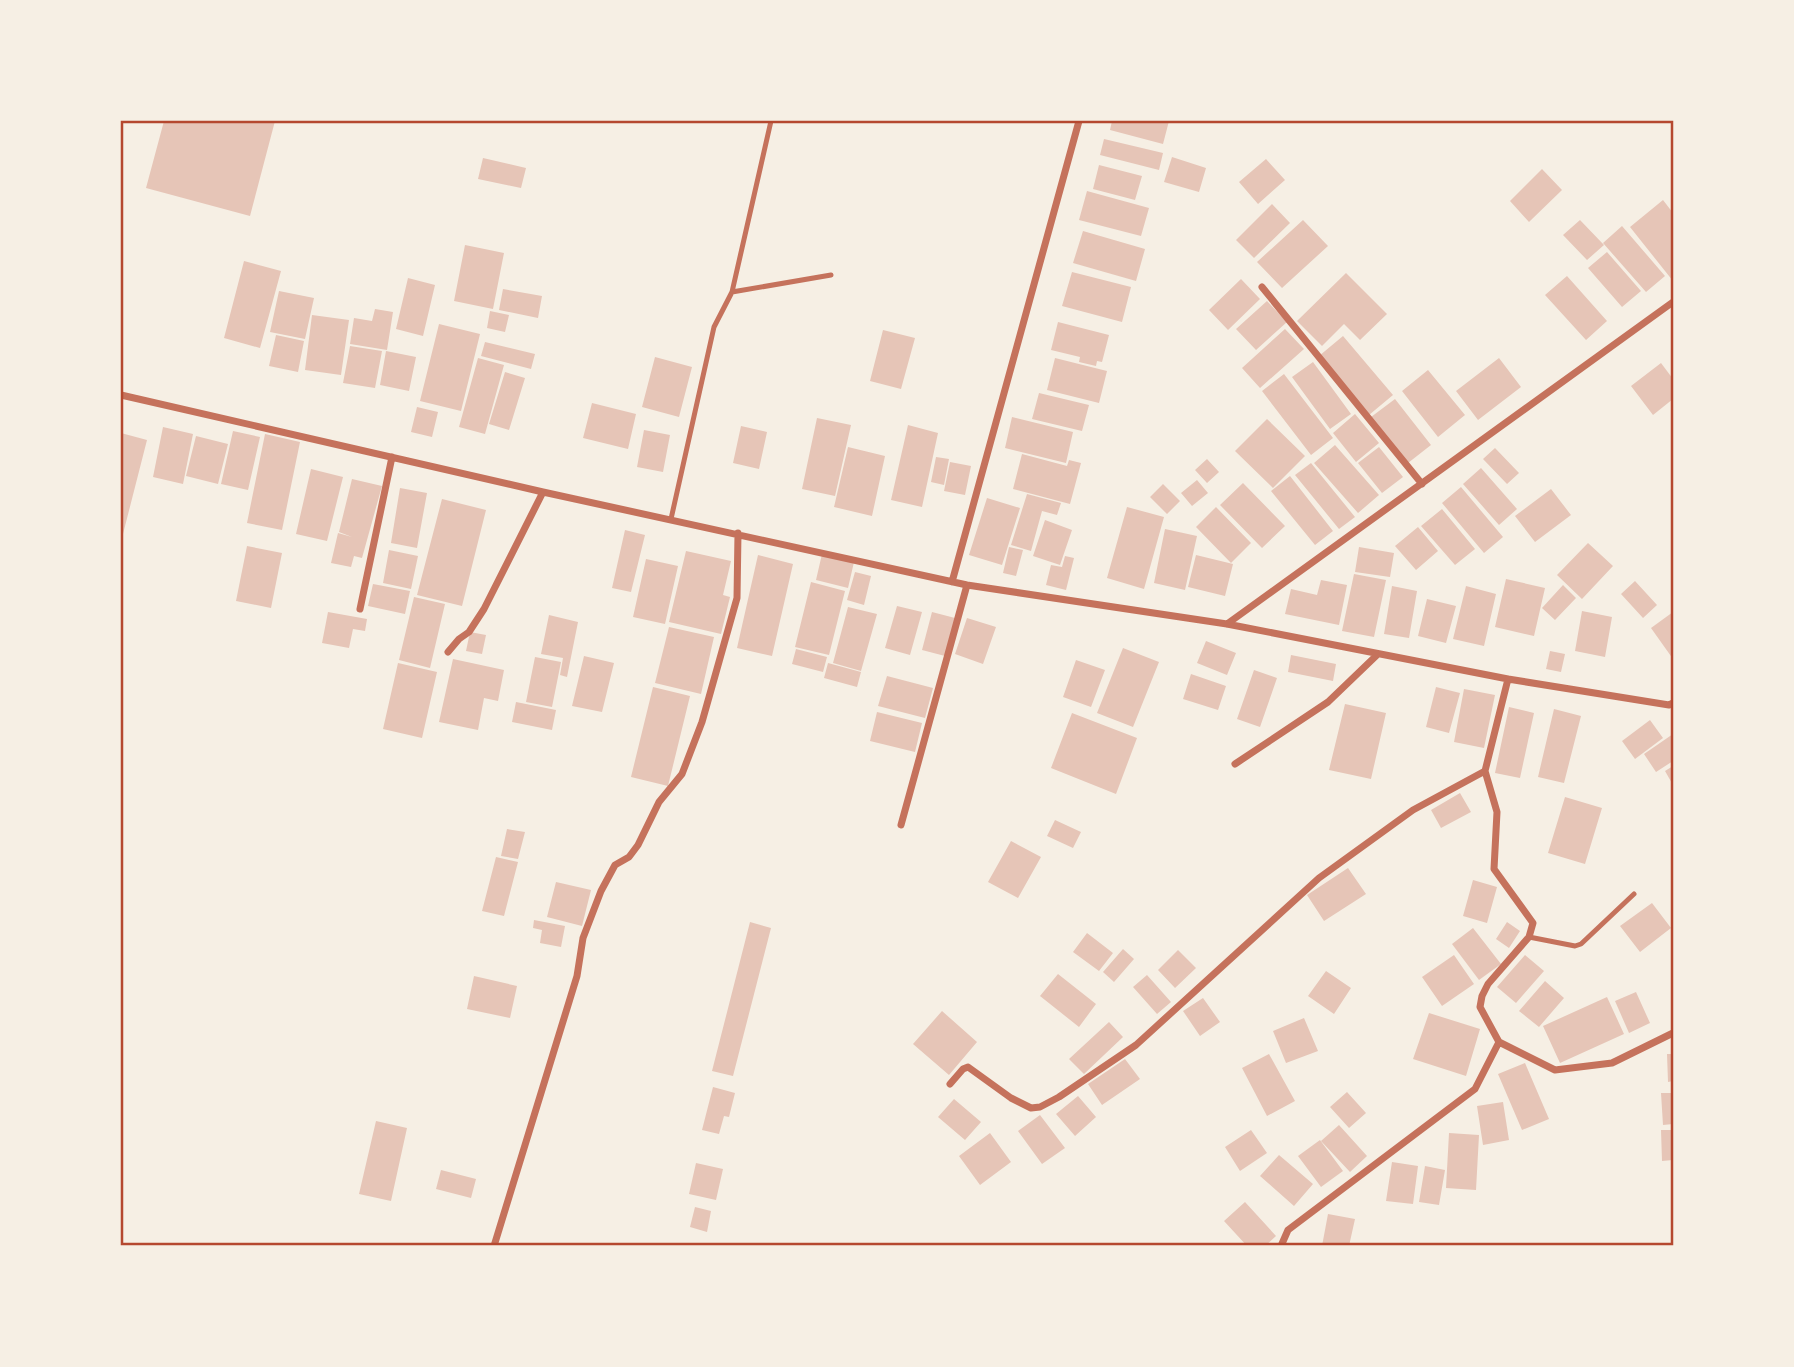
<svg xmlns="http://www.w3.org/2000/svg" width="1794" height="1367" font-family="'Open Sans',sans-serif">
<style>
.building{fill:#e6c5b7}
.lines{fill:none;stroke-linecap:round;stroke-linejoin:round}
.service{stroke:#c5725c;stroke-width:5}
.minor{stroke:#c5725c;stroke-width:7}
.neatline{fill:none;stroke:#b5482f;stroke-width:2.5}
</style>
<rect width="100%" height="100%" fill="#f6efe4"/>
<path class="building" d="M164,121H275L250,216L146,188Z
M1112,121H1169L1163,144L1110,130Z
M1104,139L1163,153L1159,170L1100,155Z
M1172,157L1206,168L1199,192L1164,182Z
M483,158L526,168L521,188L478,179Z
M1266,159L1285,180L1258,204L1239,182Z
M1099,165L1142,176L1135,200L1093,189Z
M1542,169L1562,190L1529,222L1510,201Z
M1087,191L1149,208L1141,236L1079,220Z
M1663,200L1673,213V281L1630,227Z
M1272,204L1290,223L1254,258L1236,240Z
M1303,220L1328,246L1282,288L1257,262Z
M1580,220L1604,245L1587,260L1563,235Z
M1622,226L1665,276L1646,292L1603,243Z
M1083,231L1145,249L1136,281L1073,263Z
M465,245L504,253L493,309L454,301Z
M1607,252L1641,291L1622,307L1588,268Z
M244,261L281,271L260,348L224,338Z
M1072,272L1131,287L1122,322L1062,306Z
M1346,273L1387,314L1360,340L1344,324L1322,346L1297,321Z
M1567,276L1607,321L1586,340L1545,295Z
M408,278L435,285L423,336L396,329Z
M1241,279L1260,299L1228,330L1209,310Z
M503,289L542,296L538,318L499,310Z
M279,291L314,298L305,339L270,332Z
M1267,301L1287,322L1256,350L1236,329Z
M375,309L393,312L387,350L350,344L354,318L372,321Z
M490,311L509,315L505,332L487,328Z
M312,315L349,320L341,375L305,370Z
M1058,322L1109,335L1102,362L1097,361L1096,366L1079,362L1080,357L1051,350Z
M439,324L480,334L461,411L420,401Z
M1285,329L1304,349L1260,388L1242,368Z
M883,330L915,338L901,389L870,381Z
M276,335L304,341L298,372L269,366Z
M1343,336L1393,395L1369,415L1319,356Z
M485,342L535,354L531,369L481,356Z
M350,346L382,351L375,388L343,383Z
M386,351L416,357L409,391L380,385Z
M655,357L692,367L679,417L642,407Z
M478,358L504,365L485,434L459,427Z
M1055,358L1107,371L1099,403L1047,390Z
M1499,358L1521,387L1478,420L1456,391Z
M1313,362L1351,414L1330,429L1292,377Z
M1661,363L1673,379V399L1653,415L1631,386Z
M1428,370L1465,415L1438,437L1402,391Z
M505,372L525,378L509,430L489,424Z
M1284,374L1333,438L1311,455L1262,391Z
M1039,393L1089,405L1082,431L1032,419Z
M1395,399L1431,445L1408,463L1371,417Z
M592,403L636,414L628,449L583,438Z
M417,407L438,412L432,437L411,432Z
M1355,414L1379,443L1356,462L1333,433Z
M1012,417L1073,432L1066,463L1005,448Z
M817,418L851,425L835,496L802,489Z
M1267,419L1305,456L1273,488L1235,451Z
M908,425L938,433L922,507L891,500Z
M741,426L767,432L759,469L733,463Z
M163,427L193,434L183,484L153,477Z
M644,430L670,435L663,472L637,467Z
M233,431L260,437L248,490L221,484Z
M121,433L147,440L123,534H121Z
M265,434L300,442L282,530L247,523Z
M196,436L228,444L218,484L186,476Z
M1335,445L1379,495L1358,513L1314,463Z
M848,447L885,456L872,516L834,507Z
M1379,447L1403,477L1382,493L1358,463Z
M1495,448L1519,473L1507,484L1483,459Z
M1022,454L1067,466L1069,460L1081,463L1070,504L1013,489Z
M936,457L949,459L944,485L931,482Z
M1207,459L1219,472L1207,483L1195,470Z
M950,462L971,466L965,495L944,491Z
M1311,463L1355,517L1339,529L1295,475Z
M1481,468L1517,509L1499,525L1463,484Z
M311,469L343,477L327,541L296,534Z
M1290,476L1333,531L1315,545L1271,491Z
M352,479L382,486L362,558L354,556L351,567L331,563L338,533L352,537L339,532Z
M1197,480L1208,493L1192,506L1181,493Z
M1243,483L1285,526L1262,548L1220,505Z
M1163,484L1180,501L1167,514L1150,497Z
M1461,487L1503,537L1484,553L1442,503Z
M400,488L427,493L417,548L391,543Z
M1551,489L1571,515L1535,542L1515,516Z
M1027,494L1061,503L1057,515L1042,511L1031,551L1011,545Z
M987,498L1020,508L1002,565L969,555Z
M442,499L486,510L462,606L417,595Z
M1127,507L1164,517L1144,589L1107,578Z
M1216,507L1251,543L1231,563L1196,527Z
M1442,509L1475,549L1455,565L1421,526Z
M1045,520L1072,530L1060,565L1033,556Z
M1418,527L1438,551L1416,570L1395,546Z
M1165,529L1197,536L1185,590L1154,583Z
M625,530L645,535L631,592L612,588Z
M1588,543L1613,566L1582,599L1557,575Z
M247,546L282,553L271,608L236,601Z
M1009,547L1023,550L1016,576L1003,573Z
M1359,547L1394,553L1390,577L1355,572Z
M389,550L418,556L411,589L383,583Z
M686,551L731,561L723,595L730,597L721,634L669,622Z
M822,554L854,562L848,588L816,580Z
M758,555L793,564L772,656L737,648Z
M1196,555L1233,564L1225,596L1188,587Z
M1065,556L1074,558L1066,590L1046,585L1051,565L1062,567Z
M646,559L678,566L665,624L633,617Z
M855,572L871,576L864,605L847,600Z
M1354,574L1386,580L1374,637L1342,631Z
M1506,579L1545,588L1534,636L1495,627Z
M1321,580L1347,585L1339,625L1285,614L1291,589L1317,595Z
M1635,581L1657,605L1643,618L1621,594Z
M811,582L845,591L829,655L795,647Z
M373,584L410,591L405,614L368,606Z
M1563,585L1576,598L1555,620L1542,608Z
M1392,586L1417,591L1409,638L1384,634Z
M1466,586L1496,594L1484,646L1453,639Z
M414,597L445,604L430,668L399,660Z
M1427,599L1456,606L1446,643L1418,636Z
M897,606L922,612L910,655L885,648Z
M848,607L877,614L861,671L833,663Z
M1582,611L1612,617L1605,657L1575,651Z
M328,612L367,619L365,631L353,629L349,648L322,643Z
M932,612L955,618L945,656L922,650Z
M1673,612V659L1651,628Z
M549,615L578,622L567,677L560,675L563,658L541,654Z
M967,618L996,627L983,664L955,654Z
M669,627L714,637L701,694L655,683Z
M470,632L486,635L482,654L466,651Z
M1206,641L1236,653L1227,675L1197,663Z
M1123,648L1159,662L1133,727L1097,713Z
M796,649L827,657L823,672L792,664Z
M1550,651L1565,654L1561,672L1546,669Z
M1291,655L1336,664L1333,681L1288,672Z
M584,656L614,663L602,712L572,706Z
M535,657L561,662L552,707L526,702Z
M453,659L504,670L498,701L484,698L478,730L439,722Z
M1076,660L1105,670L1091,707L1063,697Z
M398,663L437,672L422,738L383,729Z
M828,663L861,672L857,687L824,678Z
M1254,670L1277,678L1260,727L1237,719Z
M1191,674L1226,686L1218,710L1183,699Z
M887,676L933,688L925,718L878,706Z
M653,687L690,696L668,786L631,777Z
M1436,687L1460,693L1449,733L1426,727Z
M1464,689L1495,695L1484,748L1454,742Z
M516,702L556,710L552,730L512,722Z
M1345,704L1386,713L1371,779L1329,770Z
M1509,707L1534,713L1520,778L1495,773Z
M1554,709L1581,716L1564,783L1538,777Z
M877,712L922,723L915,752L870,741Z
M1072,713L1137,738L1116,794L1051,768Z
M1650,720L1663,738L1635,759L1622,741Z
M1673,734V761L1656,772L1644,754Z
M1673,766V785L1665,771Z
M1460,793L1471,812L1441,828L1431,810Z
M1565,797L1602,808L1585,864L1548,853Z
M1055,820L1081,832L1073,848L1047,836Z
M507,829L525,832L518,859L501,856Z
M1011,841L1041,857L1018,898L988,882Z
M496,857L518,862L504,916L482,911Z
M1348,868L1366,894L1324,921L1307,895Z
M1473,880L1497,887L1487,923L1463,916Z
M556,882L591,890L582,926L547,917Z
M1652,903L1671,928L1640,952L1620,926Z
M534,920L565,926L561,947L540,943L542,930L533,928Z
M750,922L771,928L733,1076L712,1071Z
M1507,922L1520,931L1509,948L1496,939Z
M1473,928L1501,964L1479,980L1452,944Z
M1087,933L1113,953L1099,971L1073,952Z
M1123,949L1134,959L1114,982L1103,972Z
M1178,950L1196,968L1175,988L1158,970Z
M1454,955L1474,984L1442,1006L1422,977Z
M1525,955L1544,971L1516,1003L1497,987Z
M1326,971L1351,988L1334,1014L1308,996Z
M1058,974L1096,1004L1079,1027L1040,996Z
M1147,975L1171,1002L1157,1014L1133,987Z
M474,976L517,986L510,1018L467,1009Z
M1545,981L1564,998L1539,1027L1519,1011Z
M1636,992L1650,1023L1629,1033L1615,1001Z
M1607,997L1624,1034L1560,1063L1543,1026Z
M1203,998L1220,1022L1200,1036L1183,1011Z
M942,1011L977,1042L949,1075L913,1044Z
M1429,1013L1480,1029L1466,1076L1413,1059Z
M1304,1018L1318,1051L1286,1063L1273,1031Z
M1109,1022L1123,1037L1084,1074L1069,1059Z
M1269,1054L1295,1101L1267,1116L1242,1068Z
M1667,1054H1673V1081L1668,1082Z
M1125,1059L1140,1079L1102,1105L1088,1084Z
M1525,1063L1549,1119L1522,1130L1498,1074Z
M713,1087L735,1093L729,1117L724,1116L719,1134L702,1130Z
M1347,1092L1366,1113L1349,1128L1330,1107Z
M1661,1093H1673V1124L1663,1125Z
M1078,1096L1096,1117L1075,1136L1056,1114Z
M954,1099L981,1122L965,1140L938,1117Z
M1503,1102L1509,1140L1483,1145L1477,1106Z
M1040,1115L1065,1148L1042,1164L1018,1131Z
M376,1121L407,1128L391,1201L359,1194Z
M1339,1125L1367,1156L1350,1172L1321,1141Z
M1251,1130L1267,1153L1240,1171L1225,1147Z
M1661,1130H1673V1160L1662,1161Z
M990,1133L1011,1162L980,1185L959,1156Z
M1449,1133L1479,1135L1476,1190L1446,1188Z
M1320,1140L1343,1171L1321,1187L1298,1156Z
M1279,1155L1313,1184L1294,1206L1260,1176Z
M1392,1162L1418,1166L1413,1204L1386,1201Z
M696,1163L723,1169L716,1200L689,1194Z
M1425,1166L1445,1170L1439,1205L1419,1202Z
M441,1170L476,1179L471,1198L436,1189Z
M1245,1202L1276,1236L1265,1246H1247L1224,1221Z
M695,1207L711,1211L707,1232L690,1227Z
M1328,1214L1355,1219L1349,1246H1322Z"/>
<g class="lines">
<path class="service" d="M732,292L771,121
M671,519L714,327L732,292L831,275
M1529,937L1575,946L1581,944L1634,894"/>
<path class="minor" d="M1262,287L1422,484
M121,395L543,492L967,585L1227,624L1508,679L1669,705L1673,703
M952,582L1079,121
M360,609L392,457
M1227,624L1673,302
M448,652L459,639L469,632L484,609L543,492
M1508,679L1485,771L1497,812L1494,869L1533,923L1529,937L1488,984L1482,996L1480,1007L1499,1042L1555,1070L1612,1063L1673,1033
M1235,764L1328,702L1378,654
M901,825L967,585
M950,1084L963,1069L968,1067L1011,1098L1031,1108L1040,1107L1059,1097L1136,1045L1319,878L1413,810L1485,771
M494,1246L577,976L583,938L601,891L615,865L629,857L638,845L659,802L682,774L702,722L737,598L738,533
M1281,1246L1288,1230L1475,1089L1499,1042"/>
</g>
<rect width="1794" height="1367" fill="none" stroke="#f6efe4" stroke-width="245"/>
<rect x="122" y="122" width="1550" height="1122" class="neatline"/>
</svg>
